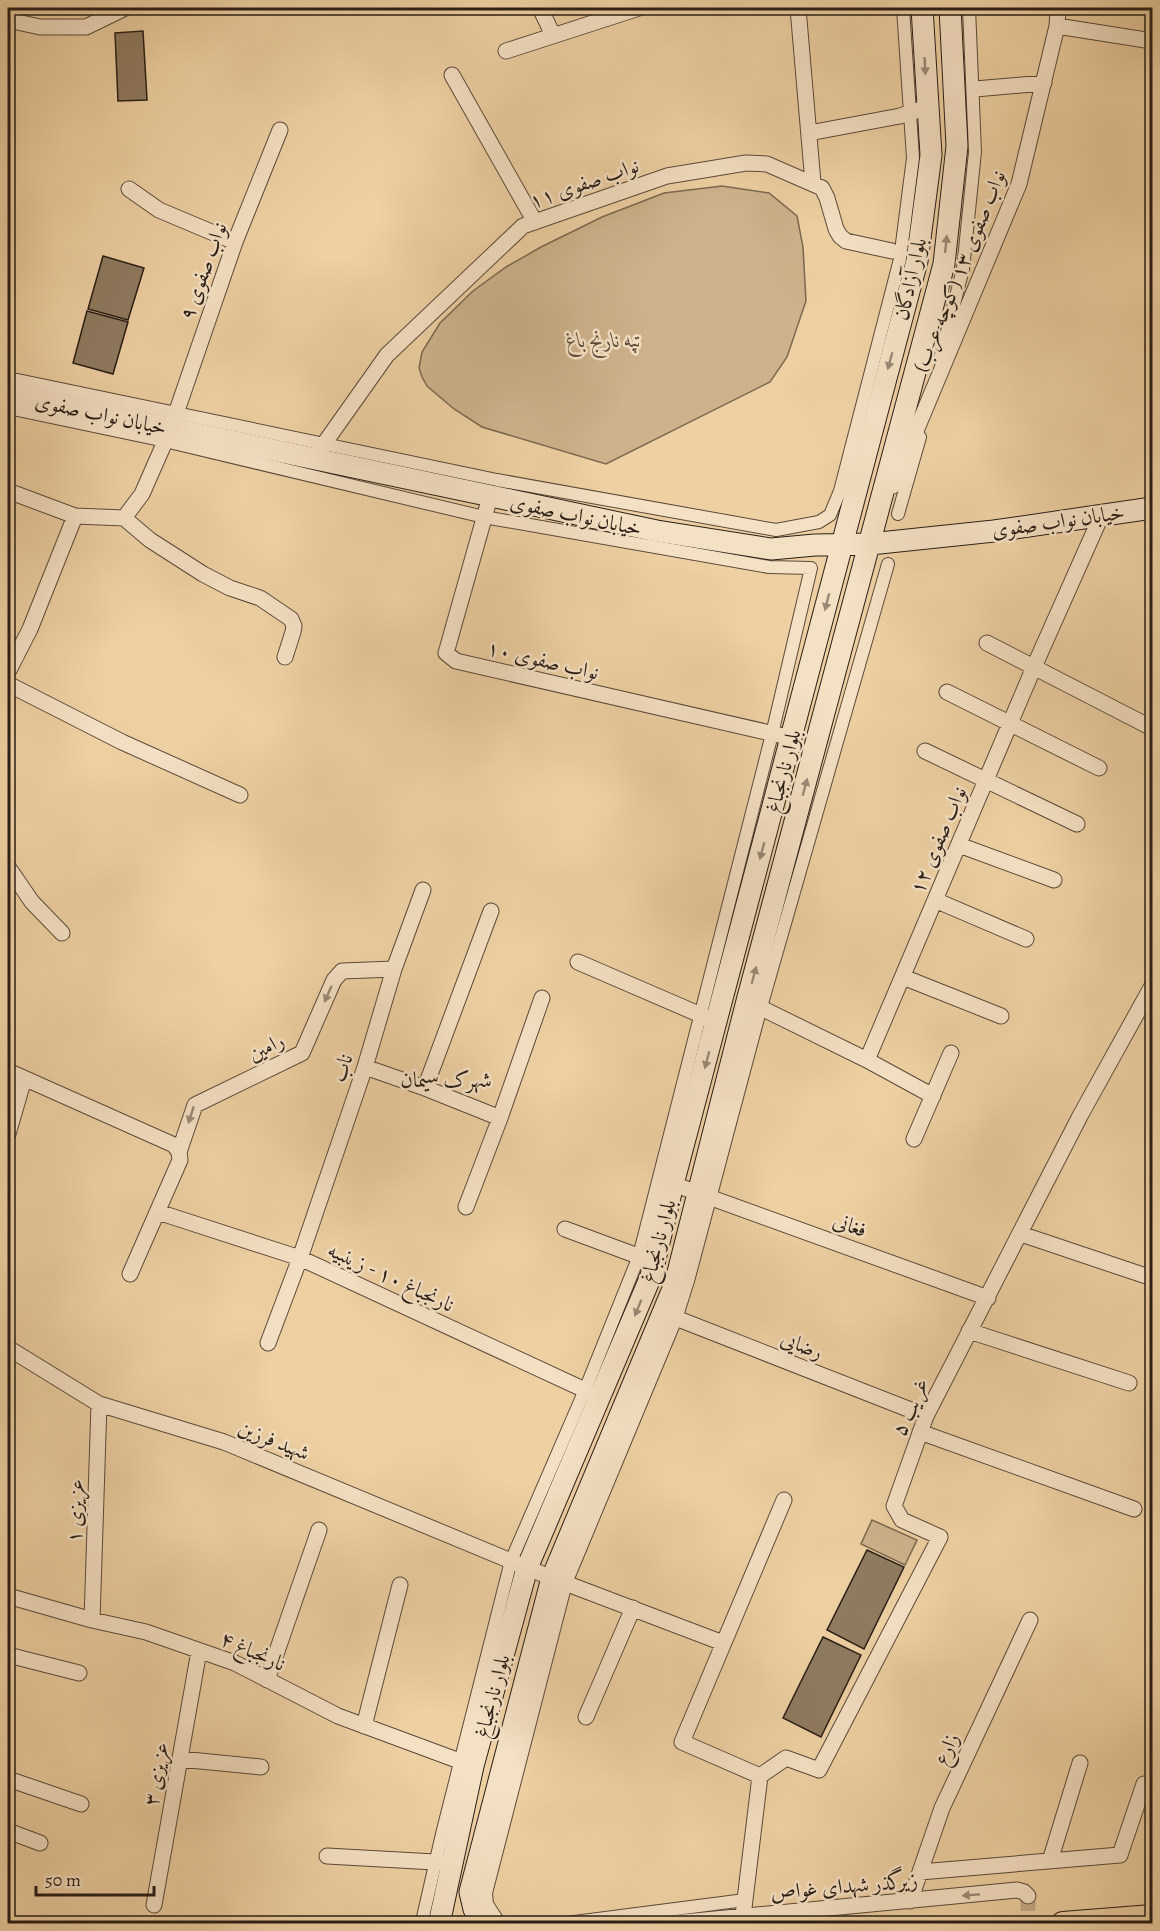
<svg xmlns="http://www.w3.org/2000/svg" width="1160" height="1931" font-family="Alegreya,Amiri,serif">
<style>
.green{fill:#cdb28b;stroke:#7b6851;stroke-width:1.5}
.building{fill:#8f7b60;stroke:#291e17;stroke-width:1.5}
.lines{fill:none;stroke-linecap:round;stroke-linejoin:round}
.minor-tunnel{stroke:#c7ac87;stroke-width:15;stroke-dasharray:15 8;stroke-linecap:butt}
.pedestrian-casing{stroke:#5a4a3a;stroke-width:14}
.minor-casing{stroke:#5a4a3a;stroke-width:17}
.secondary-casing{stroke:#291e17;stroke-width:23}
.primary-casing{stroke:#291e17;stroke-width:26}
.pedestrian{stroke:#f4e0c3;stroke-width:12}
.minor{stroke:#f4e0c3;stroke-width:15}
.secondary{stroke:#f4e0c3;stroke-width:21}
.primary{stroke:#eed0a3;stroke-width:24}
.oneway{fill:#998976}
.labels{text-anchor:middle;stroke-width:5;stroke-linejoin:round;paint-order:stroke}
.street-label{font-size:21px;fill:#291e17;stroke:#f4e0c3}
.park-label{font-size:21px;font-style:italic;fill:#5a4a3a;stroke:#f4e0c3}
.neighbourhood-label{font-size:22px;fill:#291e17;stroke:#f4e0c3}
</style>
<rect width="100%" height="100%" fill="#eed0a3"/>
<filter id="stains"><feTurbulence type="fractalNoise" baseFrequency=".00333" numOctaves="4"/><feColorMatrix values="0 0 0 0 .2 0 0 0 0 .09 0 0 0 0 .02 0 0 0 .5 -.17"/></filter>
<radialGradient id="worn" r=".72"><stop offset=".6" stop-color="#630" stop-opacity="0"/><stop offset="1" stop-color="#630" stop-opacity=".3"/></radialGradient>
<path class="green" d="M722,186L769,193L797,216L803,247L806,301L787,357L770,382L606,464L482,427L454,409L427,386L422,377L419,368L422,352L440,323L473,291L506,267L541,247L602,217L664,193Z
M872,1520L917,1540L905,1565L861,1544Z"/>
<path class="building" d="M143,31L147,100L118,101L115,33Z
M103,256L144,268L128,320L88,309Z
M87,311L128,322L113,374L73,363Z
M867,1550L904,1567L864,1649L827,1630Z
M823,1637L861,1655L821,1737L783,1718Z"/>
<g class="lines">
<path class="minor-tunnel" d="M1028,1896V1924"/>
<g class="pedestrian-casing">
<path id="pedestrian" d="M940,359L963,269L975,152L969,8
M8,378L497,480L776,530L819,522L830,515L840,491L900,259L913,158L903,8
M8,408L165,441L484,517L769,567L811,568L772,734L639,1256L585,1390L511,1561L442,1834L423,1917L420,1924
M898,514L920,437
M500,1924L487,1904L486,1893L566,1583L676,1319L688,1281L761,1007L888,564
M559,1924L745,1900"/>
</g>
<g class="minor-casing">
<path id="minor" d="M540,8L553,35
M798,8L813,183
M8,20L40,27H86L125,8
M1057,26L1152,41
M506,51L639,8
M452,75L535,222
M975,89L1044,83
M809,133L900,116L928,107
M129,189L159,210L235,242
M314,458L387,355L523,226L667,176L746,163L767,164L822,188L827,198L836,229L840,236L846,241L892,251
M893,486L1019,184L1057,26L1058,8
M8,491L75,516L124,518L150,540L203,574L230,588L260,598L291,619L294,626L293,632L285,657
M490,497L446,653L456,661L792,738
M124,518L142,494L171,428L235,242L280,130
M987,643L1152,728
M8,672L30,629L75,516
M8,684L122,742L240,795
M947,692L1099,768
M925,751L1077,824
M959,845L1054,880
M8,867L32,902L62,933
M935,900L1026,939
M578,962L717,1022
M903,977L1001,1016
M747,1001L867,1060L1034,667L1102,514
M867,1060L933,1096
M365,1067L425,1088L500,1118
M8,1071L174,1145L179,1152L180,1160L130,1274
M425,1088L491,911
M8,1134L24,1079
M914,1139L951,1053
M179,1152L195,1105L302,1053L334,980L342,971L394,969
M673,1184L988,1298
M466,1207L500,1118L542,998
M158,1212L300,1258L600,1397
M565,1229L654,1262
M1021,1234L1152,1278
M663,1313L926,1416
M969,1331L1129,1383
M268,1343L300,1258L365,1067L394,969L423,890
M8,1348L99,1404L224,1442L552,1578L723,1643
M920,1432L1134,1509
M8,1596L92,1620L146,1632L235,1663L338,1716L473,1766
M92,1620L99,1404
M8,1655L79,1673
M267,1680L319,1530
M586,1717L633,1608
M364,1726L400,1585
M180,1759L261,1767
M760,1776L786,1758L819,1770L940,1537L902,1520L894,1506L926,1416L1080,1116L1152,986
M760,1776L682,1742L784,1500
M8,1779L81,1804
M8,1831L40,1843
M327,1856L453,1863
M1050,1861L1080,1763
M920,1872L1120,1855L1144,1784
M910,1901L942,1808L1030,1620
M154,1905L199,1651
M743,1916L760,1776
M663,1924L1017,1890L1024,1892L1028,1896"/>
</g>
<g class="secondary-casing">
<path id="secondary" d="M8,394L657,531L771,549L815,545L870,544L994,531L1152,508
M439,1924L473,1766L527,1568L651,1276L673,1184L917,261L931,155L922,8
M481,1924L474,1909L470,1892L552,1578L675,1284L747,1001L944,264L957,146L950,8"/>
</g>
<g class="primary-casing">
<path id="primary" d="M1063,1924L1152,1917"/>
</g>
<use href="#pedestrian" class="pedestrian"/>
<use href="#minor" class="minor"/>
<use href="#secondary" class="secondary"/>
<use href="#primary" class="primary"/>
</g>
<defs><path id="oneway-solid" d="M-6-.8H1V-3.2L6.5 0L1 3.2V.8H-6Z" transform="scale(1.5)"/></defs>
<g class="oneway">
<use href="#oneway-solid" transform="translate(925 66) rotate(87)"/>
<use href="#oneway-solid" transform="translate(946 244) rotate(-84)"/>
<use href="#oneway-solid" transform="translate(890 361) rotate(105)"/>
<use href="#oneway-solid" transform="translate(827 602) rotate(104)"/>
<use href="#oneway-solid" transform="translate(805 787) rotate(-75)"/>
<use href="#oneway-solid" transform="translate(762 851) rotate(105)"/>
<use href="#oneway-solid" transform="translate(754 975) rotate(-75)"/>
<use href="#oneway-solid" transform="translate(328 994) rotate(114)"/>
<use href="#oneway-solid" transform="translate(707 1060) rotate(105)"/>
<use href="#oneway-solid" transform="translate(191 1115) rotate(108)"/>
<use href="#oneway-solid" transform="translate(638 1308) rotate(112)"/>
<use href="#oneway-solid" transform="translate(971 1895) rotate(175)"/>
</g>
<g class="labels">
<g class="street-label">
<text transform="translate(584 183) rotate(-19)" y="7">نواب صفوی ۱۱</text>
<text transform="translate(203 271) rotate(-70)" y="7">نواب صفوی ۹</text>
<text transform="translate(959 271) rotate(-68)" y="7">نواب صفوی ۱۳ (کوچه عرب)</text>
<text transform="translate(910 279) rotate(-77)" y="7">بلوار آزادگان</text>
<text transform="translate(101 414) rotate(12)" y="7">خیابان نواب صفوی</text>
<text transform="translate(576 515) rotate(12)" y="7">خیابان نواب صفوی</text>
<text transform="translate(1058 521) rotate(-8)" y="7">خیابان نواب صفوی</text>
<text transform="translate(543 660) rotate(13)" y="7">نواب صفوی ۱۰</text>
<text transform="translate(783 771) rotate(-75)" y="7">بلوار نارنجباغ</text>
<text transform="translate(938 840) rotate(-67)" y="7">نواب صفوی ۱۲</text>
<text transform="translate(266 1047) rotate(-26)" y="7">رامین</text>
<text transform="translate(342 1068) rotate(-72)" y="7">ناب</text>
<text transform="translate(850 1225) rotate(20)" y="7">فغانی</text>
<text transform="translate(658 1241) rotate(-75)" y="7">بلوار نارنجباغ</text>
<text transform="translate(391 1277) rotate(25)" y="7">نارنجباغ ۱۰ - زینبیه</text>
<text transform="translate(802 1345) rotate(21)" y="7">رضایی</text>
<text transform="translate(910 1407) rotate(-66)" y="7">غریب ۵</text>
<text transform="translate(274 1440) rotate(22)" y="7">شهید فرزین</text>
<text transform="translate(75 1511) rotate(-88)" y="7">عزیزی ۱</text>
<text transform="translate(253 1651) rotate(24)" y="7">نارنجباغ ۴</text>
<text transform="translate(492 1696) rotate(-75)" y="7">بلوار نارنجباغ</text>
<text transform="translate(946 1749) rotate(-65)" y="7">زارع</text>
<text transform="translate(156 1774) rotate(-80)" y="7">عزیزی ۳</text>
<text transform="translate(844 1886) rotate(-5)" y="7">زیرگذر شهدای غواص</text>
</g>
<g class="park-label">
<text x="604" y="347">تپه نارنج باغ</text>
</g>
<g class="neighbourhood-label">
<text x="446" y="1087">شهرک سیمان</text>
</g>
</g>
<rect width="1160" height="1931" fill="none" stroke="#eed0a3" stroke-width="30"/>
<rect x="9" y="9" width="1142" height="1913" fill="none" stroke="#291e17" stroke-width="3"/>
<rect x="15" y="15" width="1130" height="1901" fill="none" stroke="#291e17" stroke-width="1.5"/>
<path d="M36 1886v9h118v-9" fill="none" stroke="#291e17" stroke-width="3"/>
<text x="45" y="1886" font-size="18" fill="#291e17" stroke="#f4e0c3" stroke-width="4.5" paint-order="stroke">50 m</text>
<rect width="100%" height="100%" filter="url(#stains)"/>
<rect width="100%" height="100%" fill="url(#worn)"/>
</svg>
